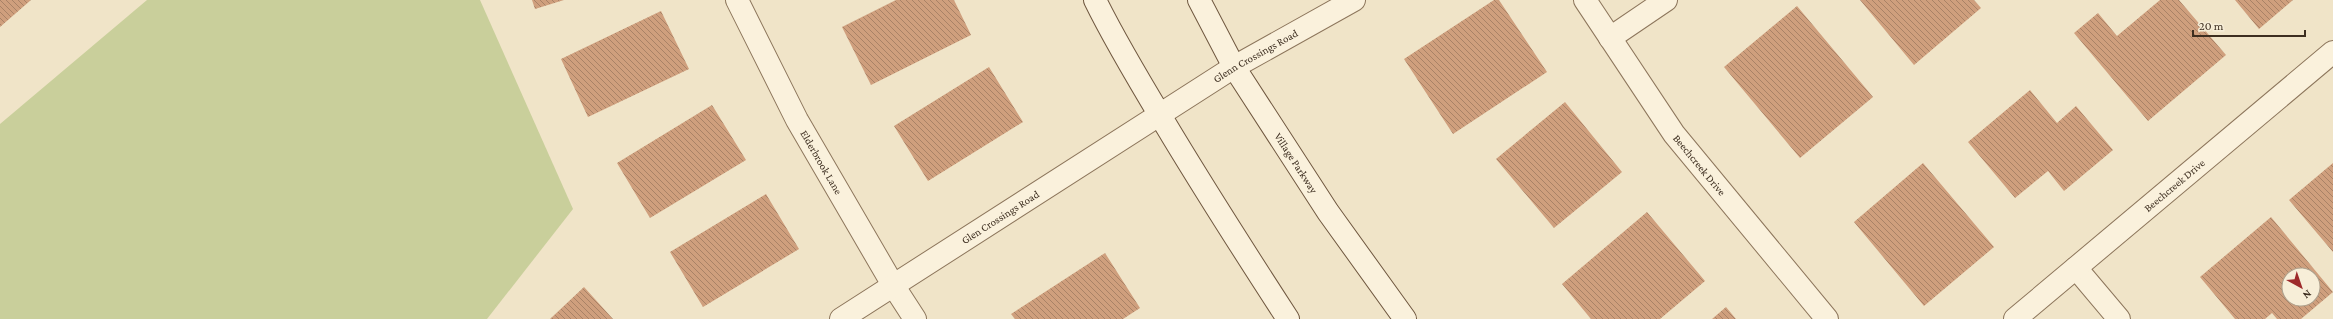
<svg xmlns="http://www.w3.org/2000/svg" width="2333" height="319" font-family="'Crimson Pro',serif">
<style>
.grass{fill:#c9cf9b}
.building{fill:url(#building-back-hatch);fill-rule:evenodd}
.lines{fill:none;stroke-linecap:round;stroke-linejoin:round}
.street-casing{stroke:#8d765c;stroke-width:24}
.secondary-casing{stroke:#6f573f;stroke-width:24}
.street{stroke:#faf1dc;stroke-width:22}
.secondary{stroke:#faf1dc;stroke-width:22}
.labels{text-anchor:middle;stroke-width:3.5;stroke-linejoin:round;paint-order:stroke}
.street-label{font-size:11px;fill:#3d2e20;stroke:#f7eed8}
</style>
<defs>
<pattern id="building-back-hatch" width="6" height="6" patternUnits="userSpaceOnUse"><rect width="6" height="6" fill="#cf9f7d"/><path d="M-1 5l2 2M0 0l6 6M5-1l2 2" fill="none" stroke="#a98266"/></pattern>
</defs>
<rect width="100%" height="100%" fill="#f0e4c8"/>
<path class="grass" d="M147,0H480L573,209L487,319H0V124Z"/>
<path class="building" d="M0,0H31L0,27Z
M532,0H564L535,9Z
M896,0H954L971,35L871,85L842,27Z
M1494,0H1499L1547,72L1453,134L1404,59Z
M1860,0H1974L1981,8L1914,65Z
M2160,0H2179L2226,55L2148,121L2074,33L2098,13L2117,36Z
M2235,0H2293L2259,29Z
M1797,6L1873,97L1800,158L1724,67Z
M661,11L689,69L588,117L561,59Z
M989,67L1023,122L928,181L894,126Z
M2030,90L2057,123L2076,106L2113,150L2064,191L2048,171L2015,198L1968,142Z
M1565,102L1622,172L1554,228L1496,159Z
M712,105L746,160L650,218L617,163Z
M1923,163L1994,247L1924,306L1854,222Z
M2333,163V252L2289,200Z
M766,194L799,249L703,307L670,252Z
M1647,212L1705,281L1660,319H1591L1562,284Z
M2271,217L2333,292L2301,319H2277L2272,313L2265,319H2235L2200,277ZM2289,275H2313V299H2289Z
M1105,253L1140,308L1123,319H1015L1011,314Z
M584,287L613,319H550Z
M1726,307L1736,319H1712Z"/>
<g class="lines">
<g class="street-casing">
<g id="street">
<path id="s1" d="M737,0L797,120L893,285L915,319"/>
<path id="s2" d="M1585,0L1674,134L1827,319"/>
<path d="M1610,38L1666,0"/>
<path d="M2076,268L2119,319"/>
<path id="s3" d="M841,319L1234,67L1354,0"/>
<path id="s4" d="M2015,319L2333,52"/>
</g>
</g>
<g class="secondary-casing">
<g id="secondary">
<path d="M1095,0C1118,47 1146,92 1173,137C1210,198 1249,259 1288,319"/>
<path id="s5" d="M1199,0L1234,67L1328,212L1405,319"/>
</g>
</g>
<use href="#street" class="street"/>
<use href="#secondary" class="secondary"/>
</g>
<g class="labels">
<g class="street-label">
<text dy="4" stroke="none"><textPath href="#s3" startOffset="491">Glenn Crossings Road</textPath></text>
<text dy="4" stroke="none"><textPath href="#s1" startOffset="183">Elderbrook Lane</textPath></text>
<text dy="4" stroke="none"><textPath href="#s5" startOffset="190">Village Parkway</textPath></text>
<text dy="4" stroke="none"><textPath href="#s2" startOffset="201">Beechcreek Drive</textPath></text>
<text dy="4" stroke="none"><textPath href="#s4" startOffset="208">Beechcreek Drive</textPath></text>
<text dy="4" stroke="none"><textPath href="#s3" startOffset="189">Glen Crossings Road</textPath></text>
</g>
</g>
<g transform="translate(2301 287) rotate(140)"><circle r="19" fill="#f7eed8" stroke="#ada18e"/>
<path d="M0-3L7 15L0 10L-7 15Z" fill="#9e2a2b"/>
<text y="-6" font-size="11" font-weight="bold" text-anchor="middle" fill="#3d2e20">N</text>
</g>
<path d="M2193 30v6h112v-6" fill="none" stroke="#3d2e20" stroke-width="2"/>
<text x="2199" y="30" font-size="12" fill="#3d2e20" stroke="#f7eed8" stroke-width="3" paint-order="stroke">20 m</text>
</svg>
